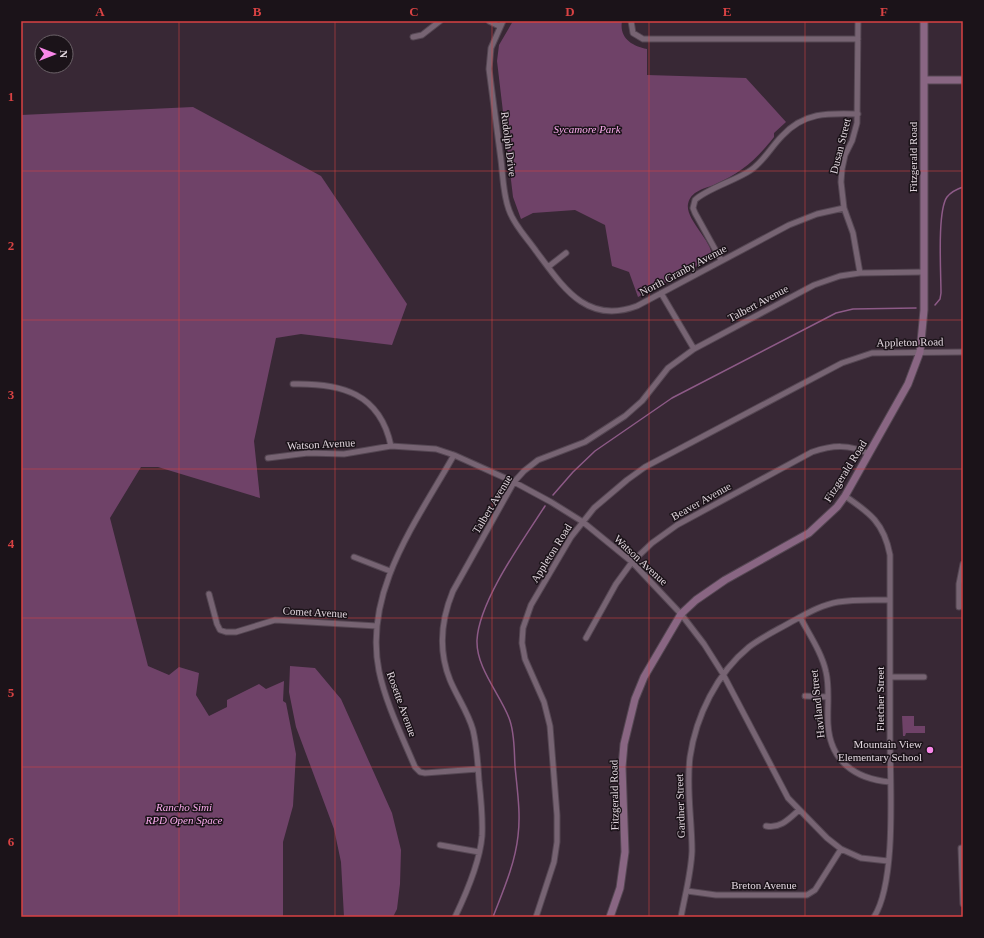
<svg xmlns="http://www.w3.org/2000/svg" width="984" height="938" font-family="'Times New Roman',serif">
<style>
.green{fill:#6f4268}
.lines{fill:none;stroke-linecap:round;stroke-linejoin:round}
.stream{stroke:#8d5a87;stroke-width:1.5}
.street-casing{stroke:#554753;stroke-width:7}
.secondary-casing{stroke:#554753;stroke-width:9}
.street{stroke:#776473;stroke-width:5}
.secondary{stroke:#896683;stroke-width:7}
.grid{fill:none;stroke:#d84243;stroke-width:1;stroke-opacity:0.55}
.poi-dot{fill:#f987e9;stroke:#1b1319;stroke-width:1.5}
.labels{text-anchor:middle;stroke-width:3;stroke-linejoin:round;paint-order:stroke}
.park-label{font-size:11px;font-style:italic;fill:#faabed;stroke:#1b1319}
.street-label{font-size:11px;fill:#e0d5dd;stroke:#1b1319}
.poi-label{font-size:11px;fill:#e0d5dd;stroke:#1b1319;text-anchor:end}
.neatline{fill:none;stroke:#d84243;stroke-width:1.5}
.grid-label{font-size:13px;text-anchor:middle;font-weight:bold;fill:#d84243}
</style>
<rect width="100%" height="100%" fill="#382835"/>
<path class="green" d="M513,21H622C619,38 632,46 647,49V75L746,78L786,122L774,133V137C755,161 742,172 714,185C703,189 691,191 688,204C685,221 717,245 711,259L638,297L629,272L612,266L605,225L575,210L533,213L521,219L513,197L497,61L499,45Z
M193,107L321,176L407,304L392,345L301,334L276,338L254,441L260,498L158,467H141L110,518L148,666L169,675L179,667L199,673L196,695L209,716L227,707V700L259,684L266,689L284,681L283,701L286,703L296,754L293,806L283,842V917H21V115Z
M290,666L315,668L341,699L392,813L401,850L400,884L397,909L393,917H344L341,862L334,829L296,727L289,692Z
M902,716H914V726H925V733H906L905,736H903Z"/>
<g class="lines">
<path class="stream" d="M935,305L940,299L941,293C941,273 937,211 947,197C951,192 957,189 963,187
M553,495L573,472L595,451L672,398L836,313L853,309L916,308
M493,917C503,891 515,864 518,836C521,813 517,789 515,766C514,751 515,733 509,718C500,694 476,668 477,640C479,601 523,540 545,506"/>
<g class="street-casing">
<path id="street" d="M489,21L499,26
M503,21L491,48L489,69C493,99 497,129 501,160C503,176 503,194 509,210C514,225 527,238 536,251C563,287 586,325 637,306L789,225L817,214L844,208
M631,21L633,33L643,39H858
M858,21L857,123L852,141L845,155L842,169L841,182L844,208L853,233L860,273
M413,37L422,35L440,21
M721,260L695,213L693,208L695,200C706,189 737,180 751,170C764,161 771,147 782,136C804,112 828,113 858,114
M548,267L566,253
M661,293L694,349
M293,384C341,383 380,393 391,446
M454,455C417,521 363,591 379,671C386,704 402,736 415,767L420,772L425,773L478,769
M268,458L308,453L344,454L391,446L436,449L454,455L514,482L551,502L583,522L632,562L681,614L704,644L723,674L788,798L827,838L841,849L861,858L888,861
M845,496C870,513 884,523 890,555C890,615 890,676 890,737C890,782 897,881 874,917
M354,557L390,571
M209,594L217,624L220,630L226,632H236L275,620L377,626
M959,607V584L963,564
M800,617C809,634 822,653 826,672C830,689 827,707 828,724C830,761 855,779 890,782
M586,638L616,584L632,562L652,543L677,525L812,452C833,445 849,444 869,454
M890,677H924
M805,696L828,697
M766,826C780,829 789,819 799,810
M440,845L479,852
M961,848L963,904
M687,891L716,895H807L815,890L841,849
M455,917C466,894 480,861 482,836C483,818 481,799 479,781C478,764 477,747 473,730C468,712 457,697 450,680C438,650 441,620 453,591L514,482L524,471L538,460L585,442L625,416L642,401L668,368L694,349L814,285L840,276L860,273L924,272
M536,917L554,862L557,842V815L550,726L544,702L525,659L522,643L523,628L531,605L571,537L594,508L627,480L645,467L842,363L872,353L963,352
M681,917C685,895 691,874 692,851C692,819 686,789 690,757C696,716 717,673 749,647C762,637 777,630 791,622C806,614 821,605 838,602C855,599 873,600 890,600"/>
</g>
<g class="secondary-casing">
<path id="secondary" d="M924,80H963
M610,917L620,888L625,852L622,767L624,744L635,699L644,677L681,614L696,600L725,580L809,533L837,507L845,496L908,384L920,352L924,310V21"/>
</g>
<use href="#street" class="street"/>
<use href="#secondary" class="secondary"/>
</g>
<path class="grid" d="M179,21V917M335,21V917M492,21V917M649,21V917M805,21V917M21,171H963M21,320H963M21,469H963M21,618H963M21,767H963"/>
<circle class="poi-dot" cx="930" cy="750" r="4"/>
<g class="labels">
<g class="park-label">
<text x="587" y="133">Sycamore Park</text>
<text x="184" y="811">Rancho Simi<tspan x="184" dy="13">RPD Open Space</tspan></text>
</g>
<g class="street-label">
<text transform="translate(509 144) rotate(83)" y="4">Rudolph Drive</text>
<text transform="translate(840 146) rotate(-76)" y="4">Dusan Street</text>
<text transform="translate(913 157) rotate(-90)" y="4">Fitzgerald Road</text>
<text transform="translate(683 270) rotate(-28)" y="4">North Granby Avenue</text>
<text transform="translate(758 303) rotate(-28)" y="4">Talbert Avenue</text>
<text transform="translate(910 342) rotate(-1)" y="4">Appleton Road</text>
<text transform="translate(321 444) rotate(-3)" y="4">Watson Avenue</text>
<text transform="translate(845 471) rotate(-58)" y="4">Fitzgerald Road</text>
<text transform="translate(701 501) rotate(-29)" y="4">Beaver Avenue</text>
<text transform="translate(492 504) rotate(-59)" y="4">Talbert Avenue</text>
<text transform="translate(551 553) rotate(-58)" y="4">Appleton Road</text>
<text transform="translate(641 560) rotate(43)" y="4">Watson Avenue</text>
<text transform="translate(315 612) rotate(3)" y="4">Comet Avenue</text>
<text transform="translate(880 699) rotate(-90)" y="4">Fletcher Street</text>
<text transform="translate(402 704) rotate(70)" y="4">Rosette Avenue</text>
<text transform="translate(817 704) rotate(-96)" y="4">Haviland Street</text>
<text transform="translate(614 795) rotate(-91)" y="4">Fitzgerald Road</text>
<text transform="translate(680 806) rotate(-92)" y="4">Gardner Street</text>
<text x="764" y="889">Breton Avenue</text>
</g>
<g class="poi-label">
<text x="922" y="748">Mountain View<tspan x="922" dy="13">Elementary School</tspan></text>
</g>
</g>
<rect width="984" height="938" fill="none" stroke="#1b1319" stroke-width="44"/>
<g transform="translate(54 54) rotate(90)"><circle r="19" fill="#1b1319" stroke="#6a6167"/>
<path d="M0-3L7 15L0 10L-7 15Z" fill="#f987e9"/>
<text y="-6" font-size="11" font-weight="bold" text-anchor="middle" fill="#e0d5dd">N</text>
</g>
<rect x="22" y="22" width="940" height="894" class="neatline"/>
<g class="grid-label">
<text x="100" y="16">A</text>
<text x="257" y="16">B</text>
<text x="414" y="16">C</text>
<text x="570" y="16">D</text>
<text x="727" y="16">E</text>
<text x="884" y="16">F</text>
<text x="11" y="101">1</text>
<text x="11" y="250">2</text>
<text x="11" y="399">3</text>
<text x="11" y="548">4</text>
<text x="11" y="697">5</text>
<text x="11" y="846">6</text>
</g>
</svg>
